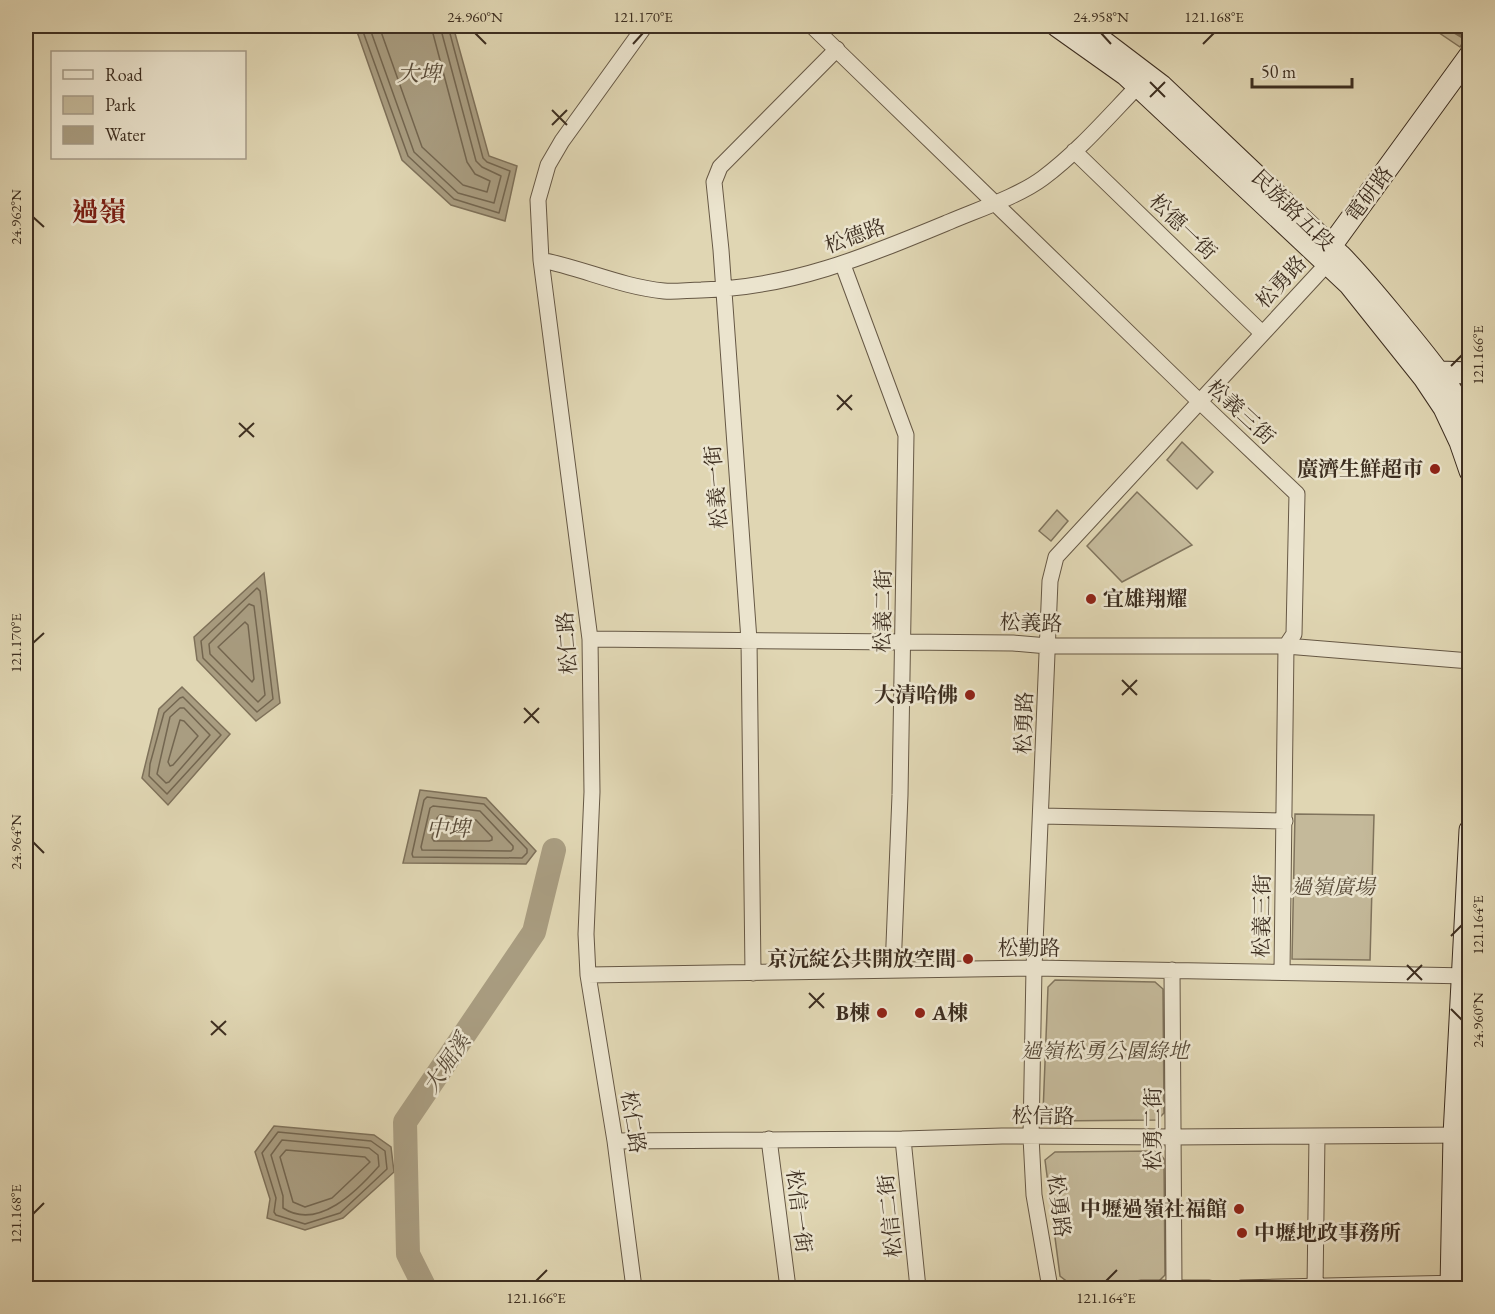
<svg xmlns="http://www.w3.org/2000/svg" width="1495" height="1314" font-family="'EB Garamond','Noto Serif TC',serif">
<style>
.green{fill:#c4b99a;stroke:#80745d;stroke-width:1.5}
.water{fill:#a99d81;stroke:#7e715a;stroke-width:1.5}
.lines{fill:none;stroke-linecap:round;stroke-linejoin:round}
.shore{stroke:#736650;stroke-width:1.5}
.stream{stroke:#7e715a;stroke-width:4}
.river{stroke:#a99d81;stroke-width:24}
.street-casing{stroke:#665845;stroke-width:17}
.secondary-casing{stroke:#3d2e20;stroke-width:23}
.street{stroke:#ebe4ce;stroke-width:15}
.secondary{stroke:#ebe4ce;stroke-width:21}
.ticks{fill:none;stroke:#3d2e20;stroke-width:2}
.poi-dot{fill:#8f2418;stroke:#ebe4ce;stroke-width:2}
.labels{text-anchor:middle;stroke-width:5;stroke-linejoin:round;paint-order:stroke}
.street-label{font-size:21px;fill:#3d2e20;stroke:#ebe4ce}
.poi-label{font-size:21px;font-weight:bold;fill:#3d2e20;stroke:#ebe4ce;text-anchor:end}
.park-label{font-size:21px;font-style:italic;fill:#584a38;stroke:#ebe4ce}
.water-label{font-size:22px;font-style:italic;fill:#584a38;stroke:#ebe4ce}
.district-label{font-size:27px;font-weight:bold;fill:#7a1f14;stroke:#ebe4ce}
.neatline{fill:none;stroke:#3d2e20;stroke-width:2}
.ticks-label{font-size:15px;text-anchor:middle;fill:#3d2e20}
</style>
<rect width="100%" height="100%" fill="#e0d6b3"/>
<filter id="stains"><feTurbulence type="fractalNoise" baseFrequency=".00333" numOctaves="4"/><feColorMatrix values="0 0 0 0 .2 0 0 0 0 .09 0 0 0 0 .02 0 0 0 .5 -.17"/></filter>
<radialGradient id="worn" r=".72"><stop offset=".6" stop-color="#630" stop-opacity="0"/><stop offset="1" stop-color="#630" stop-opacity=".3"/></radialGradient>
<path class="green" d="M1429,26H1457L1469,33L1460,47Z
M1182,442L1213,472L1197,489L1167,460Z
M1137,492L1192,545L1122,582L1087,546Z
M1057,510L1068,521L1051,541L1039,531Z
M1295,814L1374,815L1370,960L1292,959Z
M1055,980L1155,982L1163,989L1164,1113L1157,1120L1051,1121L1043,1113L1048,987Z
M1158,1151L1164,1159L1165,1275L1158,1282L1069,1283L1060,1276L1045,1160L1055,1152Z"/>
<path class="water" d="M355,26H453L489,156L517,166L505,221L451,205L402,160Z
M264,573L280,703L256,721L197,660L194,637Z
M182,687L230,734L168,805L142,778L159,709Z
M420,790L486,798L536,851L526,864L403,863Z
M274,1126L374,1135L391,1147L394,1172L343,1218L305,1230L267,1218L270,1199L255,1152Z"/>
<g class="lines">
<path class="shore" d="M361,26L408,156L454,199L499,213L510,171L487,162L483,158L448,26
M369,26L414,152L458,193L494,203L501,176L482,167L476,161L440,26
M379,26L422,147L463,185L487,192L490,181L475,174L467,162L431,26
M257,588L260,591L273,699L257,712L203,658L201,641Z
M249,604L254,606L265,695L258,702L210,654L209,644Z
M245,622L248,625L254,679L252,682L218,647Z
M183,697L221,735L167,794L149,776L150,764L164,713L180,698Z
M180,708H184L210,735L169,782L166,783L157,774L170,717Z
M180,720L184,721L198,736L173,765L170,766L168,762Z
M427,797L484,804L527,849V853L522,858L413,857L412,854L424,800Z
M433,806L480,811L513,846V849L511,851L422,850L421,847L430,808Z
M440,815L476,820L492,837V840L489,841H434L432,838L437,818Z
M278,1132L371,1141L385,1151L387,1169L340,1213L305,1224L276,1215L274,1212L276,1198L262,1153Z
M282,1140L369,1148L378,1155L379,1166C357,1191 318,1231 283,1208V1196L271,1155Z
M286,1150L365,1157L370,1162L332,1198L305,1207L293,1202L280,1157Z"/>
<path class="stream" d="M1445,26L1470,41"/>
<path class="river" d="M425,1288L408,1254L405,1122L534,932L554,850"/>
<g class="street-casing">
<path id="street" d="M812,26L1199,401L1297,494L1294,634L1286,646L1282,971
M1074,151L1262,333
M541,260C582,268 622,287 664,291C676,292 689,290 701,290C791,288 867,256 949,222C977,210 1019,196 1043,178C1078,152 1108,117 1138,86
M843,265L906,435L900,795L893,969
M590,639L1013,643L1048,646H1286L1470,661
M1041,816L1285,821
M1172,970L1174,1288
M753,973L749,640L721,250L714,182L720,167L837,49
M588,975L1034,968L1470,976
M769,1139L788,1288
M903,1139L918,1288
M615,1141L903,1139L1002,1136L1174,1137L1470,1135
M634,1288L615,1141L588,975L586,934L592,792L590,639L541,260L538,200L548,165L562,141L645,26
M1050,1288L1034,1195L1031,1137L1034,968L1050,581L1056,557L1327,264
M1141,1288H1209
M1241,1288L1460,1283
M1315,1288L1317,1136"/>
</g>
<g class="secondary-casing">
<path id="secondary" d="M1057,26L1126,75L1349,284L1424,378L1444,408L1460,442L1470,471
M1083,26L1162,86L1340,255C1362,277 1381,301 1401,325C1427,357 1452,386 1470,424
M1328,260L1331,246L1470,55
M1432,375L1440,372L1470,373
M1451,1288L1454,1135L1470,830
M1468,1288L1470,1244"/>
</g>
<use href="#street" class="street"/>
<use href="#secondary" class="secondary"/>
</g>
<path class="ticks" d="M475,33L486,44M1101,33L1111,44M633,44L643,33M1203,44L1214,33M1150,82L1165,97M1150,97L1165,82M552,110L567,125M552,125L567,110M33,217L44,227M1451,366L1462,355M837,395L852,410M837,410L852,395M239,423L254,437M239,437L254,423M33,643L44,633M1122,680L1137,695M1122,695L1137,680M524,708L539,723M524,723L539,708M33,842L44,853M1451,936L1462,925M1407,965L1422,980M1407,980L1422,965M809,993L824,1008M809,1008L824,993M1451,1009L1462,1020M211,1021L226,1035M211,1035L226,1021M33,1214L44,1203M536,1281L547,1270M1106,1281L1117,1270"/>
<g class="poi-dot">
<circle cx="1435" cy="469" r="6"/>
<circle cx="1091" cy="599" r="6"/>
<circle cx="970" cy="695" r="6"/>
<circle cx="968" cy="959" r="6"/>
<circle cx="882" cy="1013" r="6"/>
<circle cx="920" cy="1013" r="6"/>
<circle cx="1239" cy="1209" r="6"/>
<circle cx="1242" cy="1233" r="6"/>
</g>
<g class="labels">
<g class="street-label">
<text transform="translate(1369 194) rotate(-53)" y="7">電研路</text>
<text transform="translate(1293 210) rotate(44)" y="7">民族路五段</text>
<text transform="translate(1183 227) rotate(44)" y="7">松德一街</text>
<text transform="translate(855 236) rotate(-20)" y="7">松德路</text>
<text transform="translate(1281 282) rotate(-47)" y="7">松勇路</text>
<text transform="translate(1241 412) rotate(43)" y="7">松義三街</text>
<text transform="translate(716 487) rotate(-95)" y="7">松義一街</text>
<text transform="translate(883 611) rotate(-89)" y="7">松義二街</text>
<text transform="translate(1031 623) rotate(2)" y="7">松義路</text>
<text transform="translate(567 643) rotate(-94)" y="7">松仁路</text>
<text transform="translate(1024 723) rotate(-88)" y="7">松勇路</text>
<text transform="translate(1262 916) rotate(-89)" y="7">松義三街</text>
<text x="1029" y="955">松勤路</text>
<text transform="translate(1043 1116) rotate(1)" y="7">松信路</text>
<text transform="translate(633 1122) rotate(81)" y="7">松仁路</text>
<text transform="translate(1153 1129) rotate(-90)" y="7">松勇二街</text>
<text transform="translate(1059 1206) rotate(83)" y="7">松勇路</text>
<text transform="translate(799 1211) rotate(83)" y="7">松信一街</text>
<text transform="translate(890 1216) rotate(-96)" y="7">松信二街</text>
</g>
<g class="poi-label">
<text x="1423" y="476">廣濟生鮮超市</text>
<text x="1103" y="606" text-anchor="start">宜雄翔耀</text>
<text x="958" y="702">大清哈佛</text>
<text x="956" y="966">京沅綻公共開放空間</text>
<text x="870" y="1020">B棟</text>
<text x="932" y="1020" text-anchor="start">A棟</text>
<text x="1227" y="1216">中壢過嶺社福館</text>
<text x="1254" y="1240" text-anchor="start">中壢地政事務所</text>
</g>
<g class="park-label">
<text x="1333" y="894">過嶺廣場</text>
<text x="1105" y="1058">過嶺松勇公園綠地</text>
</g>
<g class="water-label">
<text x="419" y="81">大埤</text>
<text x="448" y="836">中埤</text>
<text transform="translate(446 1063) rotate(-56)" y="8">大堀溪</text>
</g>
<g class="district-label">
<text x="99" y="221">過嶺</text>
</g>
</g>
<rect width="1495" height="1314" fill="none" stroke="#e0d6b3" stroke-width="66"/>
<rect x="51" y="51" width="195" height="108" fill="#ebe4ce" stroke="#a59b88" stroke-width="1.5"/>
<rect x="63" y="70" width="30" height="9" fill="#ebe4ce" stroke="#a59b88" stroke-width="1.5"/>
<text x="105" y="81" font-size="18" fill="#3d2e20">Road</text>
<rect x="63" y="96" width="30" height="18" fill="#c4b99a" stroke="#a59b88" stroke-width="1.5"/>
<text x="105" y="111" font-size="18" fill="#3d2e20">Park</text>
<rect x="63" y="126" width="30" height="18" fill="#a99d81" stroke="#a59b88" stroke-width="1.5"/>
<text x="105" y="141" font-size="18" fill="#3d2e20">Water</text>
<path d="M1252 78v9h100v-9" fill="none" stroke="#3d2e20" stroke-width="3"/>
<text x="1261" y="78" font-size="18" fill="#3d2e20" stroke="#ebe4ce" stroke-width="4.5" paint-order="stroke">50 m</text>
<rect x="33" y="33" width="1429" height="1248" class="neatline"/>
<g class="ticks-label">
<text x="475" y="22">24.960°N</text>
<text x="643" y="22">121.170°E</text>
<text x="1101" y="22">24.958°N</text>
<text x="1214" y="22">121.168°E</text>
<text transform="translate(16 217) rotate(-90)" y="5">24.962°N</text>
<text transform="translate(1478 355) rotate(-90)" y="5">121.166°E</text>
<text transform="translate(16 643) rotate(-90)" y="5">121.170°E</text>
<text transform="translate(16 842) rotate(-90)" y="5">24.964°N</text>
<text transform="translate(1478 925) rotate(-90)" y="5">121.164°E</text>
<text transform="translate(1478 1020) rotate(-90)" y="5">24.960°N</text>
<text transform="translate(16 1214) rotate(-90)" y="5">121.168°E</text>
<text x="536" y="1303">121.166°E</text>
<text x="1106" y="1303">121.164°E</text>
</g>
<rect width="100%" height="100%" filter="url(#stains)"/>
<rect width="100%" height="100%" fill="url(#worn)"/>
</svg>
